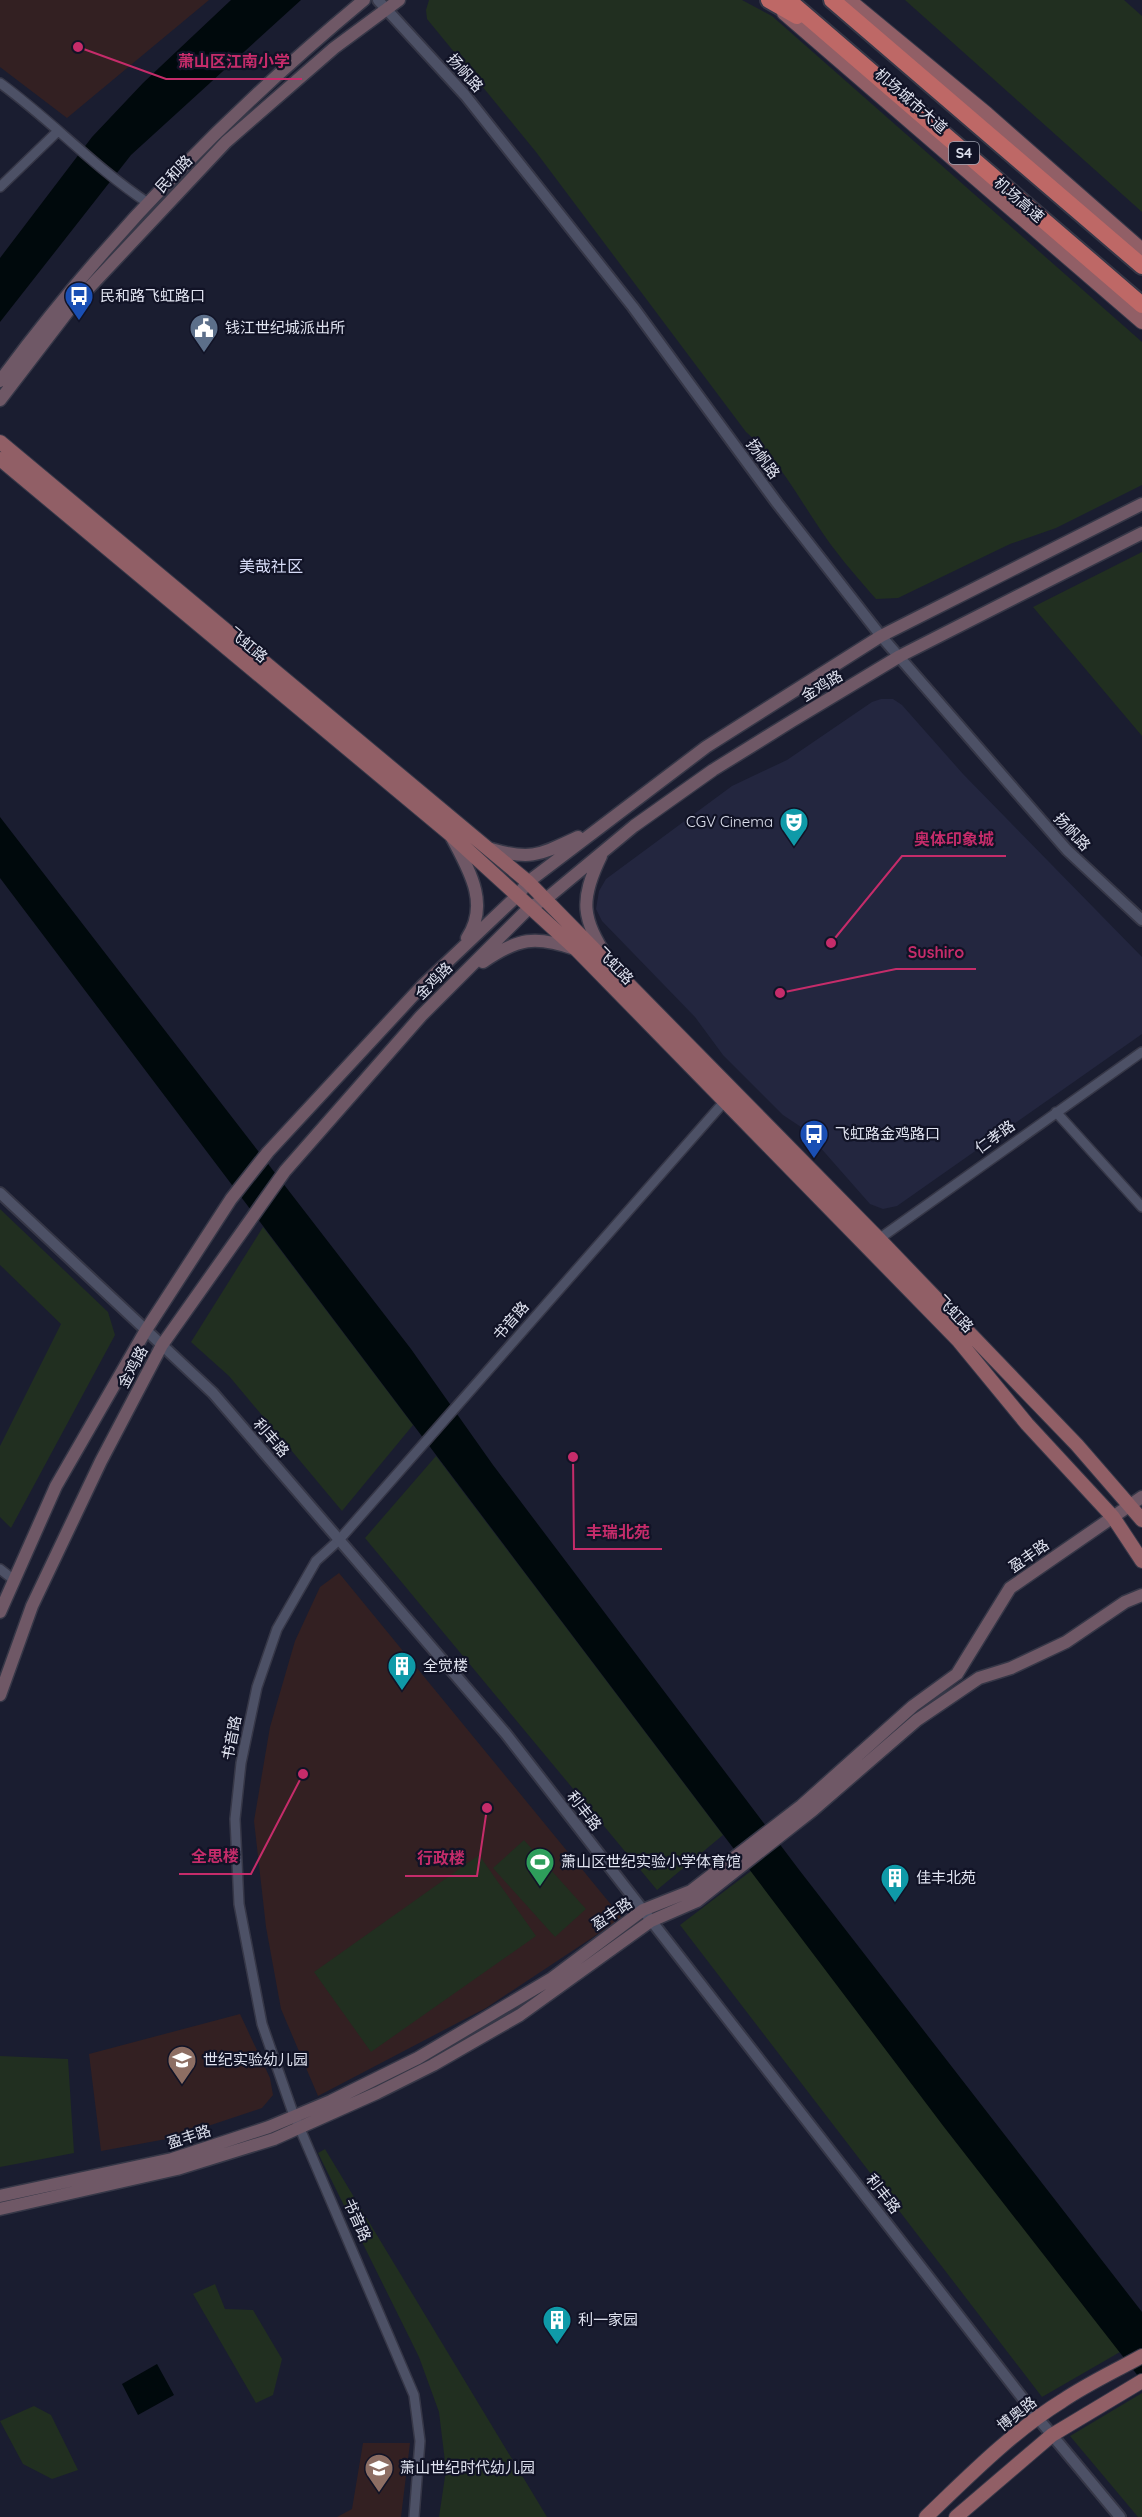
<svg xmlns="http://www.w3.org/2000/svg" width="1142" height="2517" font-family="Quicksand,'Noto Sans SC',sans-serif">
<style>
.built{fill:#23263f}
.education{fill:#332022}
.green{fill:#212f20}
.water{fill:#00090c}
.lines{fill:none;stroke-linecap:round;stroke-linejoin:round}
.minor-casing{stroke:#363747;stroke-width:12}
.tertiary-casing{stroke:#363747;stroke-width:14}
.secondary-casing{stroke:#363747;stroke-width:15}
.primary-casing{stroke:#363747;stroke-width:16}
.motorway-casing{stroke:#363747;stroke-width:20}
.minor{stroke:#4d5166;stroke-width:9}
.tertiary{stroke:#4d5166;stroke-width:10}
.secondary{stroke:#6f5866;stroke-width:12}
.primary{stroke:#915f66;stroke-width:14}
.motorway{stroke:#be6866;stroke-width:16}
.labels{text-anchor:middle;stroke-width:4.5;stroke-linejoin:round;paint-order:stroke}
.shield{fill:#111326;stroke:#a1a4b3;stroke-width:1.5}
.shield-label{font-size:14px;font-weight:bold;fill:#dfe2ef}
.street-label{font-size:15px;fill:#dfe2ef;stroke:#111326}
.poi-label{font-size:15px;fill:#dfe2ef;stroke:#111326;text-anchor:start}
.neighbourhood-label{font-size:16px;fill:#d7dcf7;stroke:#111326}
.leader{fill:none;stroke:#c52c6a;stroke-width:2}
.callout-dot{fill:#c52c6a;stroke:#111326;stroke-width:2}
.callout-label{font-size:16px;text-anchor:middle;font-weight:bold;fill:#c52c6a;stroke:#111326;stroke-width:4.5;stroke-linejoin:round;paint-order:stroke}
</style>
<rect width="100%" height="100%" fill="#1a1d30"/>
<path class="built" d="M881,699H893L902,705L963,774L1142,957V1034L897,1206L883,1209L870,1204L804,1129L783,1115L723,1055L695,1017L602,921L596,909L599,891L606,879L732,786L787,760L872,702Z"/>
<path class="education" d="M0,0H209L67,118L0,67Z
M339,1573L622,1918L486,2008L318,2096L281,2009L266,1927L254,1821L270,1727L295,1641L320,1587Z
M240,2014L270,2078L273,2095L262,2108L172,2138L101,2151L89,2054Z
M363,2443H410L401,2517H337L352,2509Z"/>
<path class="green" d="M429,0H742L772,16L1142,342V485L1056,528L1010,544L898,598L876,599C855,575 833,550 816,523C794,490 777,458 746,432L536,152L427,19L426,10Z
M905,0H1124L1142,16V212Z
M1142,552V736L1033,607Z
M0,1209L108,1312L115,1335L11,1528L0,1517V1446L61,1324L0,1265Z
M263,1227L413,1425L342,1511L229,1376L191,1342Z
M436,1456L723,1835L657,1890L365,1538Z
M524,1840L586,1909L555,1937L493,1868Z
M479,1855L536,1936L371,2052L314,1972Z
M751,1871L1120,2352L1042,2397L680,1925Z
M0,2056L68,2059L74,2153L0,2167Z
M325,2149L547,2517H439L446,2470L439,2412L419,2357L318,2153Z
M215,2284L225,2309L253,2310L282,2359L273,2395L256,2403L193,2294Z
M1142,2393V2517H1138L1070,2436Z
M34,2406L51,2415L78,2470L52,2479L23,2464L0,2421Z"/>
<path class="water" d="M231,0H301L131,155L0,322V258L92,137L143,83Z
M0,817L411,1349L493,1465L800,1871L1142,2312V2381L944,2127L0,878Z
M157,2364L174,2395L138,2415L122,2384Z"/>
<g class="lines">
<g class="minor-casing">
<path id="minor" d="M0,83C51,120 95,168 148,203
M0,187L58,131
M1056,1112L1142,1207
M876,1241L1142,1052
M0,1569L14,1580
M414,2517L420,2441L414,2395L292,2110L262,2024L239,1904L235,1819L241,1763L257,1687L277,1629L316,1561L339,1540L724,1102"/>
</g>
<g class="tertiary-casing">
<path id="tertiary" d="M378,0L465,95L542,192L633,307L777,503L881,636L1067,850L1142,920
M0,1193L213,1393L506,1734L1042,2423L1120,2517"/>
</g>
<g class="secondary-casing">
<path id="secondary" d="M0,381C104,240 229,112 364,0
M0,400L72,306L226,142L334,48L399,0
M452,838C469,870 490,904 467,938
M491,849C532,861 541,854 578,837
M601,856C579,901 582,918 608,959
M483,962C518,938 535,935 575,949
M0,1612L56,1486L146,1330L231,1199L268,1152L422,986L518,895L528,882L706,747L881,636L1142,504
M0,1695L32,1606L101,1461L162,1345L285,1171L421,1016L530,907L546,899L634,826L713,770L792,721L900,656L1142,533
M0,2196L172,2159L269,2127L331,2101L418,2058L551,1979L643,1910L691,1891L801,1806L913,1706L957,1674L1010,1588L1142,1497
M0,2209L177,2169L274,2139L377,2093L433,2065L520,2015L651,1921L697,1901L813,1810L917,1720L979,1678L1011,1668L1066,1642L1125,1602L1142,1595"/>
</g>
<g class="primary-casing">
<path id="primary" d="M849,0L987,114L1142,250
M784,13L1142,322
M0,442L528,882L879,1239L1077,1445L1142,1520
M0,459L450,834L576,949L958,1340L1027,1424L1113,1517L1142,1561
M926,2517C969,2476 1012,2432 1062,2401C1087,2384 1115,2371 1142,2356
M956,2517L1052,2435L1142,2381"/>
</g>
<g class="motorway-casing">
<path id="motorway" d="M769,0L797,16
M788,0L1142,305
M832,0L1142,266"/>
</g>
<use href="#minor" class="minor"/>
<use href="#tertiary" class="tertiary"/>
<use href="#secondary" class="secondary"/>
<use href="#primary" class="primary"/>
<use href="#motorway" class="motorway"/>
</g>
<defs>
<g id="bus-pin" transform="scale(1.5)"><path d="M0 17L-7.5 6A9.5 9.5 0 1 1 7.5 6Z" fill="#1a4fb4" stroke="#111326"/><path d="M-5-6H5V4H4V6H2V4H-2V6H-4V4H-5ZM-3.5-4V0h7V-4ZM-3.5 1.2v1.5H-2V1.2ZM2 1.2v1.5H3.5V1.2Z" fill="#fff"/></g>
<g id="civic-pin" transform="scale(1.5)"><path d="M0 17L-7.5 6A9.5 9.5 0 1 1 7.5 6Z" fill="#5c6f8a" stroke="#111326"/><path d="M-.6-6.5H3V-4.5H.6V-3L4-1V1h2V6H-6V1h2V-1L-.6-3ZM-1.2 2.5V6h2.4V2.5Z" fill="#fff"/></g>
<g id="theatre-pin" transform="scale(1.5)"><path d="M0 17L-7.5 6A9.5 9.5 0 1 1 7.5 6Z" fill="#0f9aa8" stroke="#111326"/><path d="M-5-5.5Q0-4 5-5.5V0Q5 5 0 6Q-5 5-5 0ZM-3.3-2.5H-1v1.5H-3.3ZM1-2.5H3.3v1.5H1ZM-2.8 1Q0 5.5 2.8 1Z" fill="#fff"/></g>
<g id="building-pin" transform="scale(1.5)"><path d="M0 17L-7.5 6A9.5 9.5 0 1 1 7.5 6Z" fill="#0f9aa8" stroke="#111326"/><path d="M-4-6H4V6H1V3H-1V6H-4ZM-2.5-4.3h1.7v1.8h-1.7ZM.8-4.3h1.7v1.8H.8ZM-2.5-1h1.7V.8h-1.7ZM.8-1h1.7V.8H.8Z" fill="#fff"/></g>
<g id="stadium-pin" transform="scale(1.5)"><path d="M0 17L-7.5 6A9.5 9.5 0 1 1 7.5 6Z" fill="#2e9e5b" stroke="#111326"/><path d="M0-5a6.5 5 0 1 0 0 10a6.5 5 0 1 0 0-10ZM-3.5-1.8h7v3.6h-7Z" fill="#fff"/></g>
<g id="school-pin" transform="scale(1.5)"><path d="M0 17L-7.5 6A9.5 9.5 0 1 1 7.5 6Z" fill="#8d6e63" stroke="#111326"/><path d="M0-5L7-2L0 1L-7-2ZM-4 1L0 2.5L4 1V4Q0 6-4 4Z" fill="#fff"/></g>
</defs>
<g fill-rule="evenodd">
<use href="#bus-pin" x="79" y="296"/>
<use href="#civic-pin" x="204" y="328"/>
<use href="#theatre-pin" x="794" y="822"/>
<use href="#bus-pin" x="814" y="1134"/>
<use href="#building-pin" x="402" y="1666"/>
<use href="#stadium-pin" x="540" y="1862"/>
<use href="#building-pin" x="895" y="1878"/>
<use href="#school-pin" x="182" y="2060"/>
<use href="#building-pin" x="557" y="2320"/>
<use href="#school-pin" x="379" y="2468"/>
</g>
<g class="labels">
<rect class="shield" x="949" y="142" width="30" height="22" rx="4.5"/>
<g class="shield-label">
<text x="964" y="158">S4</text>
</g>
<g class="street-label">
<text transform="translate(465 73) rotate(48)" y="5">扬帆路</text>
<text transform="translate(911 101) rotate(41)" y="5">机场城市大道</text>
<text transform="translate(174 174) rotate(-46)" y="5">民和路</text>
<text transform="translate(1019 200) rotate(41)" y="5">机场高速</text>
<text transform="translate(763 459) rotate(54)" y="5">扬帆路</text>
<text transform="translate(248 645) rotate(40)" y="5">飞虹路</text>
<text transform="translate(822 686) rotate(-31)" y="5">金鸡路</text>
<text transform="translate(1072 832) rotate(47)" y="5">扬帆路</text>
<text transform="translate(615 966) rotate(46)" y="5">飞虹路</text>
<text transform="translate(434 981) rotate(-45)" y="5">金鸡路</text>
<text transform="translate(995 1137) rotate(-36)" y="5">仁孝路</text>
<text transform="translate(955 1314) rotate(46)" y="5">飞虹路</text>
<text transform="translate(511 1321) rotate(-49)" y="5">书音路</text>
<text transform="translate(133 1367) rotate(-62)" y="5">金鸡路</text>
<text transform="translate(271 1438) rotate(49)" y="5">利丰路</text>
<text transform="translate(1029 1556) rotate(-35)" y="5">盈丰路</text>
<text transform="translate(232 1738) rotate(-79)" y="5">书音路</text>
<text transform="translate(584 1811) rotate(52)" y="5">利丰路</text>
<text transform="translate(612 1914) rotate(-34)" y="5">盈丰路</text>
<text transform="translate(189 2137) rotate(-18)" y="5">盈丰路</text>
<text transform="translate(883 2194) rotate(52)" y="5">利丰路</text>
<text transform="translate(357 2220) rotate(66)" y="5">书音路</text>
<text transform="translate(1017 2414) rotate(-38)" y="5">博奥路</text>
</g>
<g class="poi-label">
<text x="100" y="301">民和路飞虹路口</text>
<text x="225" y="333">钱江世纪城派出所</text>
<text x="773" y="827" text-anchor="end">CGV Cinema</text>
<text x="835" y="1139">飞虹路金鸡路口</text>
<text x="423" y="1671">全觉楼</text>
<text x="561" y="1867">萧山区世纪实验小学体育馆</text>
<text x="916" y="1883">佳丰北苑</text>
<text x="203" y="2065">世纪实验幼儿园</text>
<text x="578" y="2325">利一家园</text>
<text x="400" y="2473">萧山世纪时代幼儿园</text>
</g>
<g class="neighbourhood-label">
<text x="271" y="572">美哉社区</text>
</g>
</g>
<path class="leader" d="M78 47L166 79H302M831 943L902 856H1006M780 993L896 969H976M573 1457L574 1549H662M303 1774L251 1874H179M487 1808L477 1876H405"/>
<g class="callout-dot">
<circle cx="78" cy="47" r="6"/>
<circle cx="831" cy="943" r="6"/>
<circle cx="780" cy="993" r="6"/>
<circle cx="573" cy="1457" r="6"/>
<circle cx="303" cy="1774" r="6"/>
<circle cx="487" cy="1808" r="6"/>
</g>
<g class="callout-label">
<text x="234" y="67">萧山区江南小学</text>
<text x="954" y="845">奥体印象城</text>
<text x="936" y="958">Sushiro</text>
<text x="618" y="1538">丰瑞北苑</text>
<text x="215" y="1862">全思楼</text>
<text x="441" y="1864">行政楼</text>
</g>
</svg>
